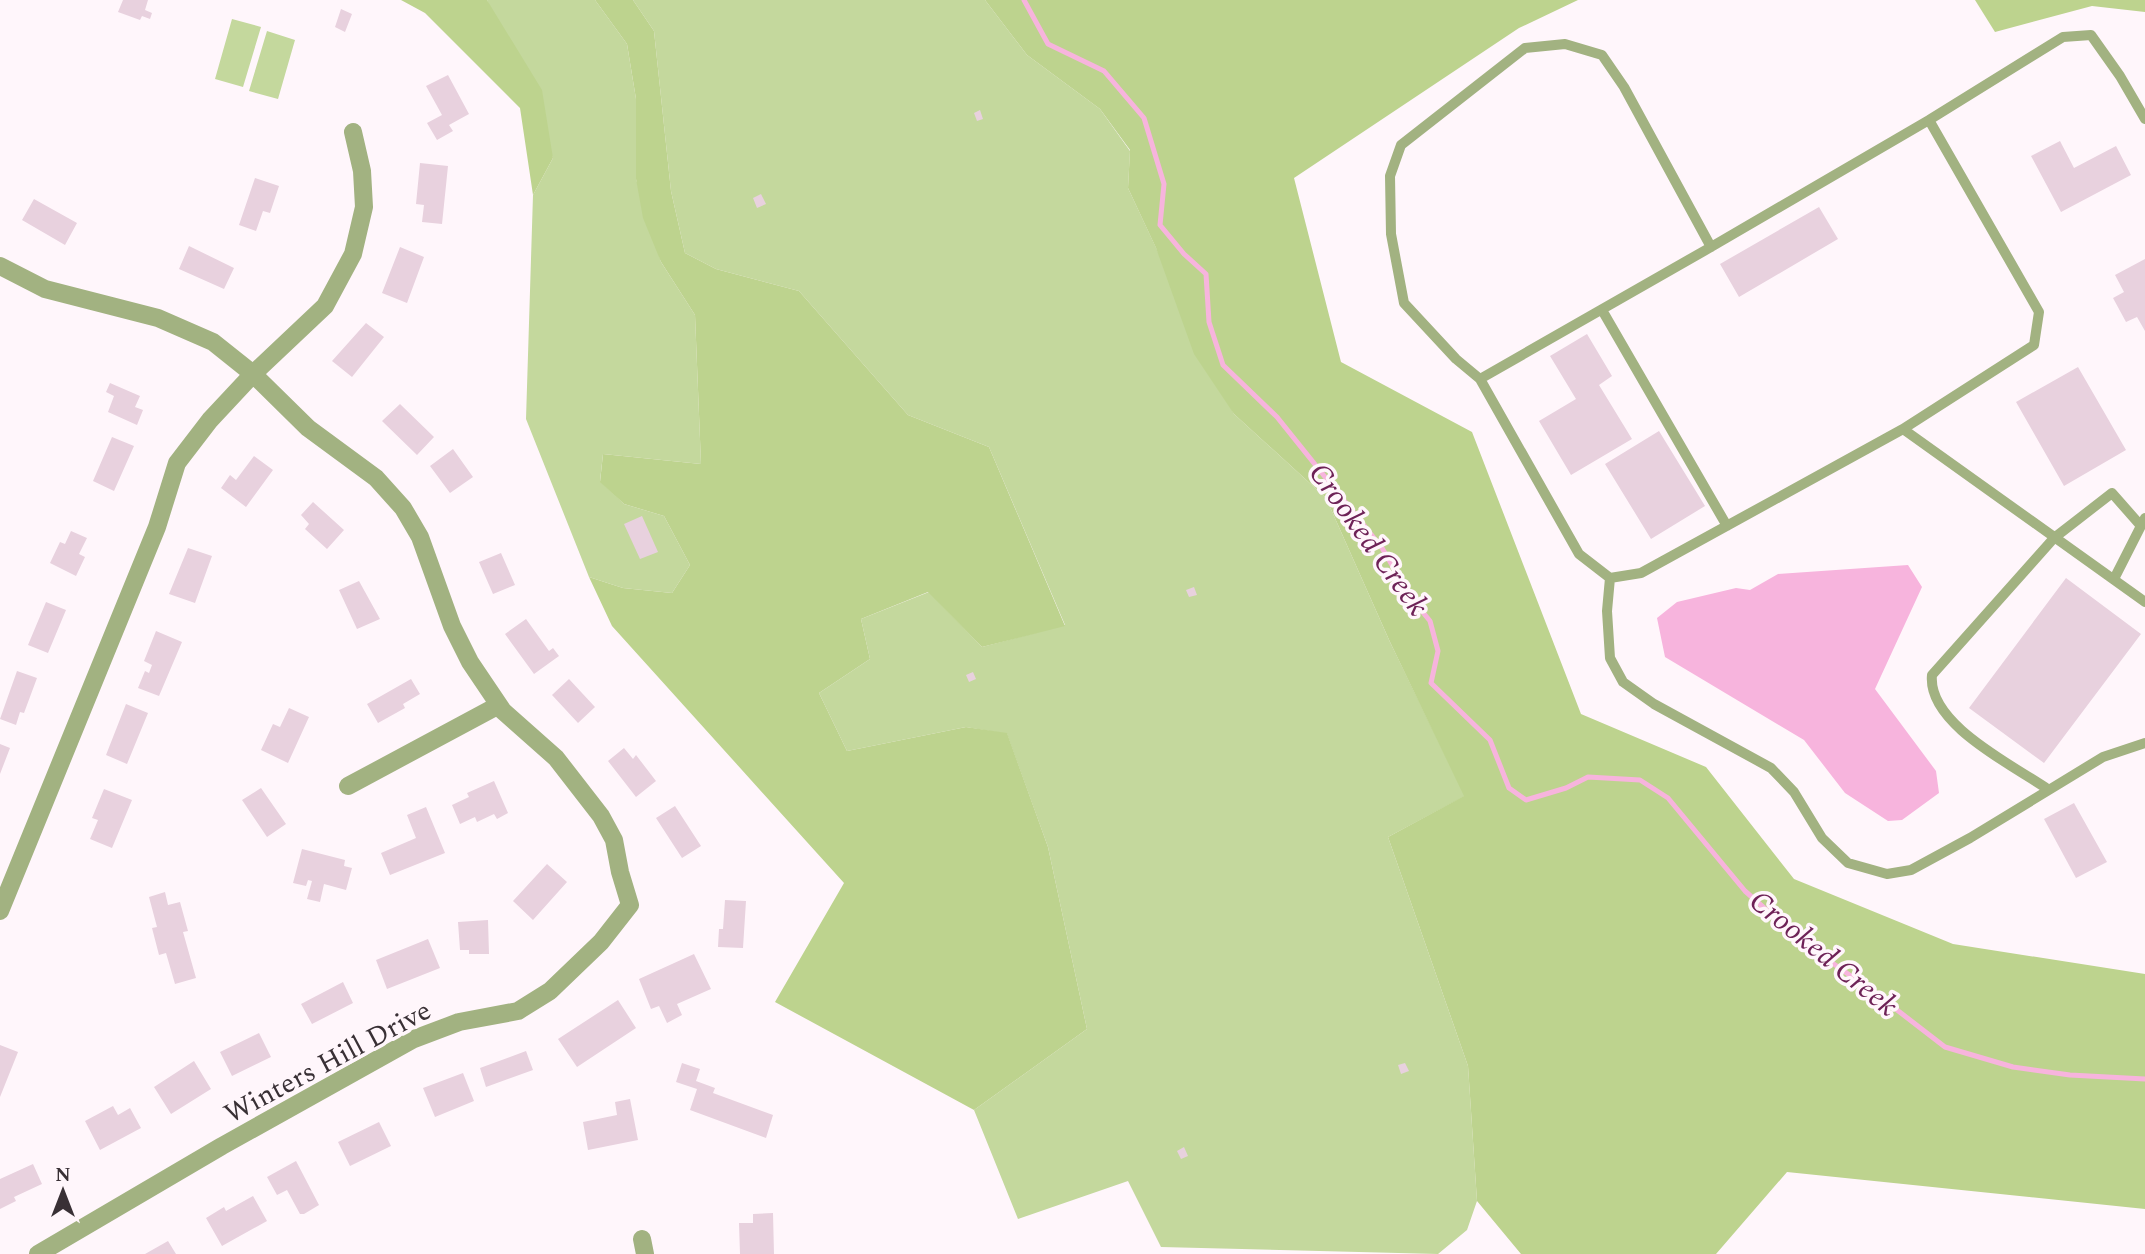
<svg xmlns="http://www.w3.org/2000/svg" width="2145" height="1254" font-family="Spectral,serif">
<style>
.green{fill:#c4d89d}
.forest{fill:#bdd38e}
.water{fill:#f7b4dd}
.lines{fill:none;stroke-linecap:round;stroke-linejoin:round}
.stream{stroke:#f7b4dd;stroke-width:5}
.building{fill:#e8d1de}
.lane{stroke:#a2b281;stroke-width:10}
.street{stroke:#a2b281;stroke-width:18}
.labels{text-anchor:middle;stroke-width:7;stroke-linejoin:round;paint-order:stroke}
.street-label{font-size:28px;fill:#393035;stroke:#fff6fb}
.water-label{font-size:30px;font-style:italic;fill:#6e2257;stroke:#fff6fb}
</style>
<rect width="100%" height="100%" fill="#fff6fb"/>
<path class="green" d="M487,0H595L627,44L636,99V179L661,262L695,315L701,464L603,454L600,481L624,504L664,516L690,565L672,593L623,588L589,577L526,419L533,195L553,158Z
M633,0H985L1027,55L1100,109L1130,151L1128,188L1234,414L1326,498L1390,642L1465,796L1388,837L1468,1066L1477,1201L1467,1230L1438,1254L1161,1247L1128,1181L1018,1219L974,1110L1087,1029L1048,847L1007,734L966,727L847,751L819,693L870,659L861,619L929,592L982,647L1065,625L989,447L908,415L799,291L716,269L685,253L671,191L654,31Z
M232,19L261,27L243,87L215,79Z
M267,31L295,40L278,99L249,91Z"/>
<path class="forest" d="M401,0H487L542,90L553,158L533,195L520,108L425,13Z
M595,0H633L654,31L671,191L685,253L716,269L799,291L908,415L989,447L1065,626L982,647L928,592L861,619L870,659L819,693L847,751L966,727L1007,733L1048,847L1087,1029L974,1110L775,1002L844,883L612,626L589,577L623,588L672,593L690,565L664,516L624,504L600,482L603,454L701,464L695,315L661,262L643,218L636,179V99L627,44Z
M985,0H1578L1519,28L1294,178L1341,362L1472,432L1581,714L1706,767L1794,879L1953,944L2145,974V1209L1787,1172L1716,1254H1521L1477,1201L1468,1066L1388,837L1464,796L1390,642L1326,498L1234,414L1194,354L1156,248L1128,188L1130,150L1100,109L1027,55Z
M1975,0H2145V12L2092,6L1995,32Z"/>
<path class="water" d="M1908,565L1922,587L1875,689L1936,771L1939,793L1902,820L1888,821L1845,793L1804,740L1665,657L1657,618L1677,602L1736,588L1750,590L1778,574Z"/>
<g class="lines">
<path class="stream" d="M1024,0L1048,44L1104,71L1144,118L1164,184L1160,225L1184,254L1206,274L1209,322L1223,365L1277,417L1382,548L1412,599L1430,621L1438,651L1431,683L1490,740L1509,788L1526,800L1566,788L1588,777L1640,780L1668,798L1745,891L1804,943L1875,993L1945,1047L2013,1067L2070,1075L2145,1079"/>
</g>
<path class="building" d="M123,0H148L145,10L152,13L150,19L142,16L140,20L118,12Z
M341,9L352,14L345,32L335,27Z
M448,75L469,114L449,125L453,131L437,140L427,123L442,115L426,86Z
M980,110L983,119L977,121L974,113Z
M2060,141L2074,168L2116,146L2131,175L2061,212L2031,156Z
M420,163L448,166L442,224L422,222L424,205L416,204Z
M255,178L279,186L270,213L263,211L256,231L239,225Z
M761,194L766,204L757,208L753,198Z
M34,199L77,223L65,245L22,220Z
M1819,207L1838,239L1739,297L1720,264Z
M189,246L234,268L224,289L179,269Z
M400,247L424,257L407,303L382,293Z
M2145,259V331L2137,317L2126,322L2113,298L2124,292L2115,275Z
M366,323L384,337L352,377L332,361Z
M1587,334L1612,376L1599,385L1632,439L1571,475L1539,421L1576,399L1550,356Z
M2078,367L2126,450L2064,486L2016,402Z
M110,383L140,396L135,407L143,410L137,425L108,412L114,396L106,392Z
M400,404L434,437L417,455L382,421Z
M1659,431L1705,506L1651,539L1605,464Z
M112,437L134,446L114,491L93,481Z
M453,449L473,477L450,493L430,466Z
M254,456L273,470L246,507L221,488L230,475L236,480Z
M313,502L344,530L327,549L305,529L309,524L301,515Z
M642,516L658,552L640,559L624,524Z
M71,531L87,538L79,554L85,557L76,576L50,563L60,542L65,544Z
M188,548L212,556L195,603L169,594Z
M501,553L515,585L493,594L479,562Z
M2066,578L2141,634L2044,763L1969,708Z
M359,581L380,619L357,629L339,590Z
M1194,587L1197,595L1189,597L1186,590Z
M46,602L66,610L48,653L28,645Z
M526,619L549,651L553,648L559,656L534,674L505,634Z
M156,631L182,642L159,696L138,688L145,671L149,673L152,665L144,661Z
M17,671L37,678L24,713L20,712L16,725L0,719Z
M973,672L976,679L969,682L966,675Z
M411,679L420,694L403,704L405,708L378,723L367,704Z
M569,679L595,707L578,723L552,695Z
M126,704L148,713L127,764L106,755Z
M289,708L309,717L288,763L261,750L273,724L280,727Z
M0,744L10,748L0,774Z
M624,748L633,759L636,755L656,781L636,797L608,761Z
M494,781L508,813L497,819L494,814L477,822L475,817L460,824L452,805L469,797L467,793Z
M261,788L286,824L267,837L242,800Z
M104,789L132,800L112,848L90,839L98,820L92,818Z
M2074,803L2107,862L2076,878L2044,819Z
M675,806L701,846L682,858L656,818Z
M426,807L445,853L390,875L381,853L416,838L407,815Z
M302,849L345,860L344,866L352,868L346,890L324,884L320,902L307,899L312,881L308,880L306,886L293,883Z
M547,864L567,882L533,920L513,901Z
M165,892L168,905L180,902L188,931L183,932L196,978L175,984L166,953L159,955L152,928L157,927L149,897Z
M725,900L746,901L743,948L718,947L719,929H723Z
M488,920L489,954H469V950H460L458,922Z
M428,939L440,968L387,989L376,960Z
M694,954L711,989L677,1004L682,1015L667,1023L659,1006L651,1009L639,979Z
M343,982L353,1003L312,1024L301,1004Z
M618,1000L636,1028L577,1067L558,1039Z
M259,1033L271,1057L232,1076L220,1052Z
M0,1045L18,1052L0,1097Z
M526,1051L533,1070L486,1087L480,1068Z
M194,1061L211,1089L171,1114L154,1087Z
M682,1063L700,1069L696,1081L715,1088L713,1093L773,1115L766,1138L690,1110L697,1089L676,1082Z
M1405,1063L1409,1071L1401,1074L1398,1065Z
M463,1073L474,1101L435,1117L423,1088Z
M630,1099L638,1140L588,1150L583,1122L617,1115L615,1102Z
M113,1106L118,1115L130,1108L141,1128L100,1150L85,1121Z
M379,1122L391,1146L350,1166L338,1142Z
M1184,1147L1188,1156L1181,1159L1177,1151Z
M296,1161L319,1205L304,1214H300L287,1190L277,1195L267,1177Z
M33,1164L42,1184L14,1197L16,1201L0,1209V1179Z
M253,1196L267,1221L222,1246L206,1218L224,1207L226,1211Z
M773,1213L774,1254H740L739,1223H753V1214Z
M168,1241L176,1254H145Z"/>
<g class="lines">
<path class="lane" d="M1711,247L1624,87L1602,55L1565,44L1525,48L1401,145L1390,176L1391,234L1404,303L1456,359L1480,379L1579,554L1610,578L1641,573L1903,429L2145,602
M1602,310L1727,526
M1480,379L1711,247L1929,120L2063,37L2091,35L2120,76L2145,119
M1903,429L2034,345L2039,312L1929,120
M1610,578L1607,611L1610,658L1623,682L1654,704L1771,768L1794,792L1822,838L1848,863L1887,874L1911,870L1970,838L2103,757L2145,743
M2114,579L2145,518
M2049,790C2013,765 1927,724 1932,675L2054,538L2112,493L2141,526"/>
<path class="street" d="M0,266L45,289L158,318L213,342L253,374L308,428L376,478L403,508L420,537L452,626L470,662L503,711L556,758L601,816L614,840L620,872L630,905L601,942L550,991L518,1011L459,1022L414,1039L222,1146L38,1254
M348,786L499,705
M0,911L157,527L177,463L210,420L253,374L325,306L353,254L364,207L362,171L353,132
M642,1239L645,1254"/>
</g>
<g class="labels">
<g class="street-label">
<text transform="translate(327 1061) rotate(-28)" y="10">Winters Hill Drive</text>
</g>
<g class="water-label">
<text transform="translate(1369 539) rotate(54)" y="10">Crooked Creek</text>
<text transform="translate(1824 953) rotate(39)" y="10">Crooked Creek</text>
</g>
</g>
<g transform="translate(63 1191)" stroke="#fff6fb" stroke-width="5" paint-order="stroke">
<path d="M0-5L12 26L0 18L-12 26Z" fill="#393035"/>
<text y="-10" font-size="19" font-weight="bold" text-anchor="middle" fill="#393035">N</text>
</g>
</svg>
